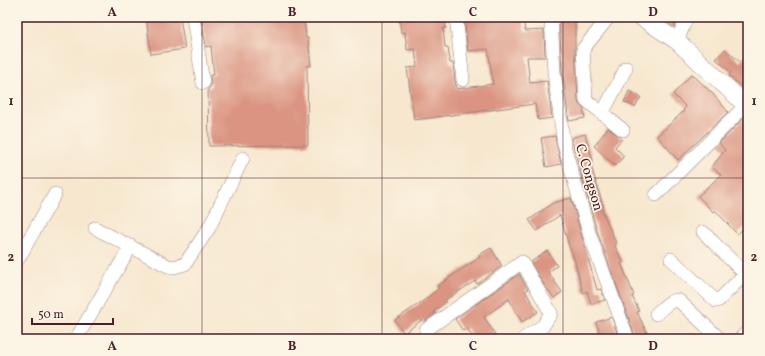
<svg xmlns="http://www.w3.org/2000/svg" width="765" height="356" font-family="Vollkorn,serif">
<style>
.building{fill:#da9481}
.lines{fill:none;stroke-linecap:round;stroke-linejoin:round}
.minor-casing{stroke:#a0837d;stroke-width:14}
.major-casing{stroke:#a0837d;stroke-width:18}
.minor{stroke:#fff;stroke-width:13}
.major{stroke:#fff;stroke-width:17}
.grid{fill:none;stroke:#4a1f2b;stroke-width:1;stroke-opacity:0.55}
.labels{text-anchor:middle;stroke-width:3.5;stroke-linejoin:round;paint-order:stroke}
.street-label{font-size:14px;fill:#4a1f2b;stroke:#fcf5e5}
.neatline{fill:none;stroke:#4a1f2b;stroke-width:1.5}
.grid-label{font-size:13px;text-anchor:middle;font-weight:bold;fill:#4a1f2b}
</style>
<rect width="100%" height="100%" fill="#fcf5e5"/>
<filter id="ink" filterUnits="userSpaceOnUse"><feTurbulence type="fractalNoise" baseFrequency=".025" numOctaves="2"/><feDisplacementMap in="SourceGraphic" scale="8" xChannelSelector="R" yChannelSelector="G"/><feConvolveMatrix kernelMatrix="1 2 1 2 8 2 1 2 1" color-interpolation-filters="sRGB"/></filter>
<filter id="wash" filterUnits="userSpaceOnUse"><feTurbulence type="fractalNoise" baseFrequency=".012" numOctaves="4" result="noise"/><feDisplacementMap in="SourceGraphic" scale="16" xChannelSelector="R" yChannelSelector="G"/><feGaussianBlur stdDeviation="0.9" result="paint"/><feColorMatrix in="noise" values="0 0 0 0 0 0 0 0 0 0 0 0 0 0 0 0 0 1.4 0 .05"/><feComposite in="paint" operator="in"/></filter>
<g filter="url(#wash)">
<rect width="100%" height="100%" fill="#f7e7cf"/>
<g id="blocks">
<path class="building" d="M146,17H180L185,49L151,54Z
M201,17H304L306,38H308L311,66H307L308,145L209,146L208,89L211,86L210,75H214L211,46L206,47Z
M399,17H445L446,28H443L445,47H448L450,63H453L455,81L457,89L493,84L488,49L468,51L464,17H523L525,31L544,30L545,57H527L530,83L547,81L552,118L538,120L535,104L414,120L407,68L417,67L415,49L407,50L405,32L401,33Z
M559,17H575V49L578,100L579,104L583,108L585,118L569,121L562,71Z
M659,17H678L674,27Z
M725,49L740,62L748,53V82L743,88L729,75L731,72L716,59Z
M692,74L713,94L728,112L678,160L657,136L684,111L683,110L686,107L673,94Z
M629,91L641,97L635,107L624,102Z
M743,119L748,124V225L737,234L715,210L713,212L698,196L721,175L712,167L725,150L719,143Z
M608,128L622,139L615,147L624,156L615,166L594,146Z
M585,134L593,161L590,162L604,209L602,210L616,243L614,244L623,262L621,263L634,295L632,296L639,311L637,312L650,339H636L597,231L571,138Z
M555,136L561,164L546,167L541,138Z
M571,198L597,290L601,289L605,300L591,304L587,291L583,293L575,262L569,246L560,215L537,231L529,220L553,203Z
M491,248L502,266L477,284L475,281L445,300L446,302L434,311L435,314L424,322L422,320L404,333L395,320L426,299L439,288L437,286L480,257L479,255Z
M547,251L557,266L548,272L562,292L554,298L542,282L531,262Z
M519,274L528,289L525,291L538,312L522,322L509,299L484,317L498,339H474L467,328L463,331L455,319Z
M612,317L619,339H601L596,322Z"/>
</g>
</g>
<g filter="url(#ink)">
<use href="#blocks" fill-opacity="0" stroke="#a0837d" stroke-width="1"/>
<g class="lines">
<g class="minor-casing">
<path id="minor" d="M193,17L203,83
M456,17L463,80
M551,17L554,72L564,145L589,233L628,339
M609,17L583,49L586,100L623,130
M677,41L687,17
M602,114L626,68
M656,195L746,105
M95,228L168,266L174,267L185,264L209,228L243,158
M703,232L748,277
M671,259L716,301L719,300L745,274
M17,261L55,194
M656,314C663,308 669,300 678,300L720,339
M426,330L522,262L551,313L543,326L523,339
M76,339L131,246
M740,339L748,331"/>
</g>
<g class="major-casing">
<path id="major" d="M641,17L677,41L748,107"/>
</g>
<use href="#minor" class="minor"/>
<use href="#major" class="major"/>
</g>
</g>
<path class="grid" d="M202,17V339M382,17V339M563,17V339M17,178H748"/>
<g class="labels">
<g class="street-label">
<text transform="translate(590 177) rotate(74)" y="5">C. Congson</text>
</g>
</g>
<rect width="765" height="356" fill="none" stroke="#fcf5e5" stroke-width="44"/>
<path d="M32 318v6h81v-6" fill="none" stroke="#4a1f2b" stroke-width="2"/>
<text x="38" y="318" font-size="12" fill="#4a1f2b" stroke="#fcf5e5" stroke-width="3" paint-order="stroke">50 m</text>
<rect x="22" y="22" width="721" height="312" class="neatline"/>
<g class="grid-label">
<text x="112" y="16">A</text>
<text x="292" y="16">B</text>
<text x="473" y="16">C</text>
<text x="653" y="16">D</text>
<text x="11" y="105">1</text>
<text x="754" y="105">1</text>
<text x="11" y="261">2</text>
<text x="754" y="261">2</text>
<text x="112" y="350">A</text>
<text x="292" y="350">B</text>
<text x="473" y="350">C</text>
<text x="653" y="350">D</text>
</g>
</svg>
